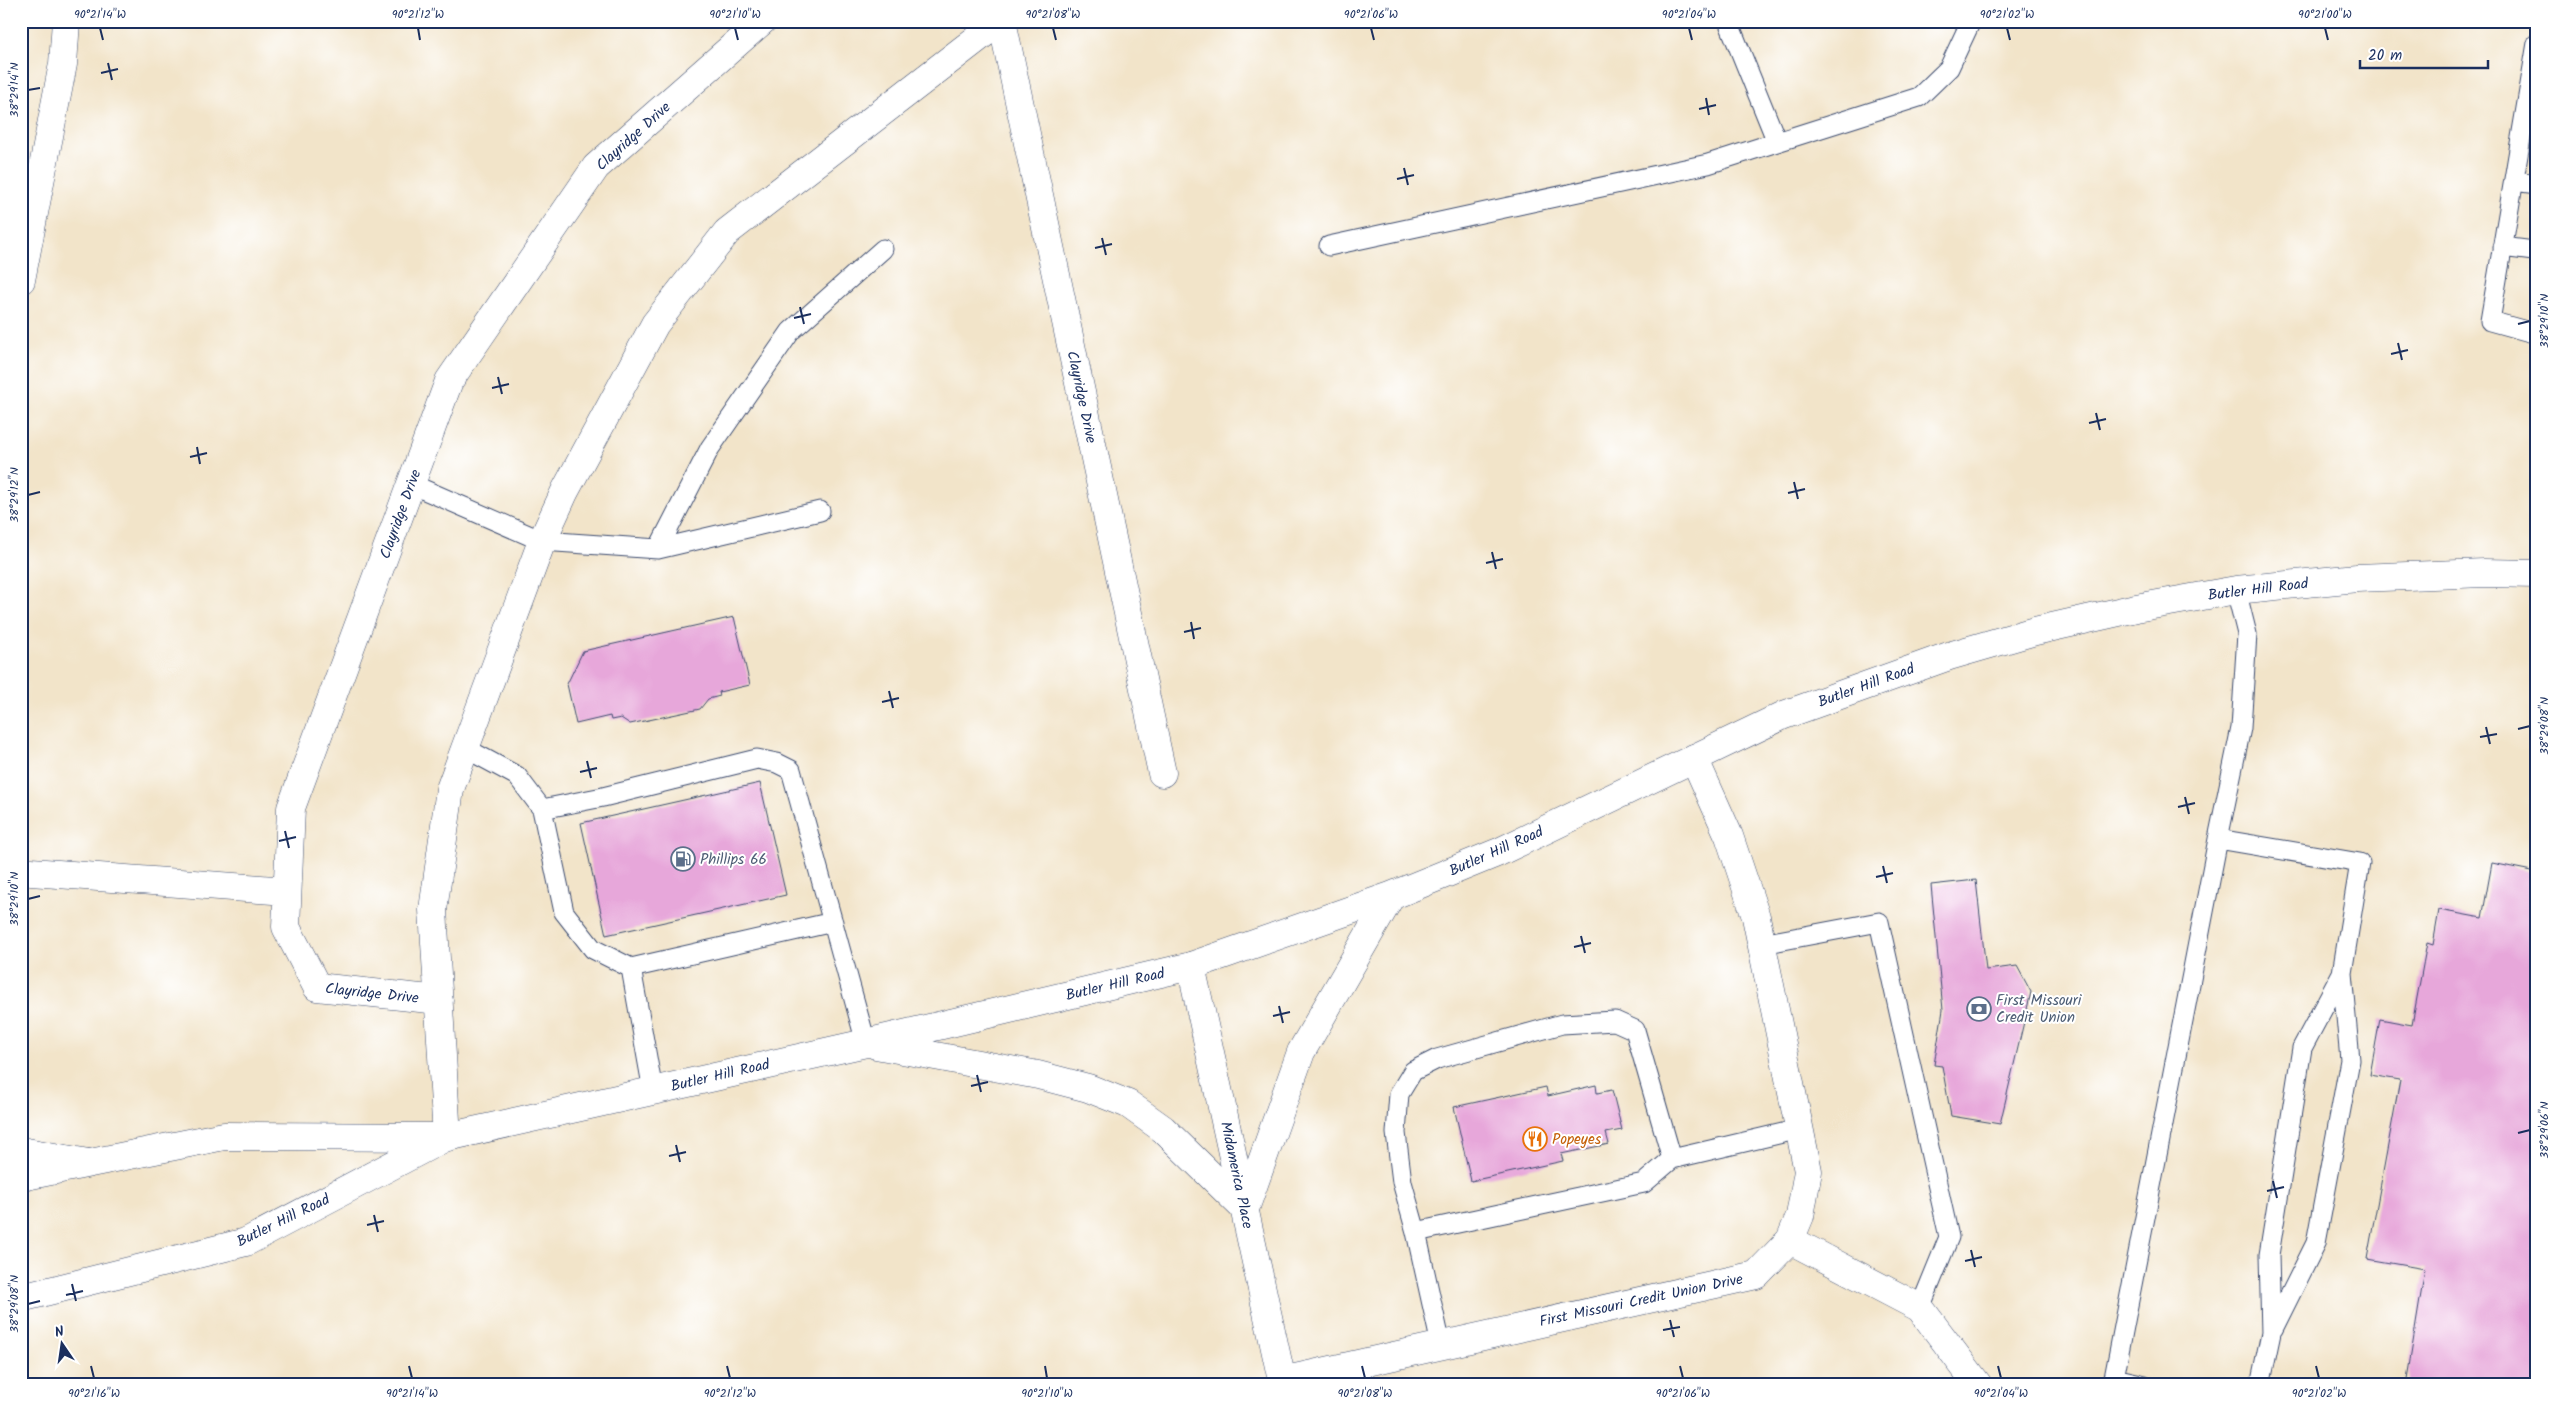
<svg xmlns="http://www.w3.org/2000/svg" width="2558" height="1406" font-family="Kalam,sans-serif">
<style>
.building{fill:#e7a7da}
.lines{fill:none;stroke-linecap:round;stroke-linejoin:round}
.service-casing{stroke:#3b4a6e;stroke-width:21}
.minor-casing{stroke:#3b4a6e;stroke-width:29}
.secondary-casing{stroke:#3b4a6e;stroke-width:29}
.motorway-casing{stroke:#3b4a6e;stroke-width:29}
.service{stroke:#fff;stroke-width:19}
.minor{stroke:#fff;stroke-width:28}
.secondary{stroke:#fff;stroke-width:28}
.motorway{stroke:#fff;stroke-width:28}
.ticks{fill:none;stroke:#1b2f5e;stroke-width:2}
.labels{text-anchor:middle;stroke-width:4;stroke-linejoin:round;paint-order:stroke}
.street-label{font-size:15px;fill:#1b2f5e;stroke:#fff}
.service-label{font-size:15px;fill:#4e5e75;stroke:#fff;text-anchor:start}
.food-label{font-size:15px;fill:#c56008;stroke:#fff;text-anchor:start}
.neatline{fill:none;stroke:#1b2f5e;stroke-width:2}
.ticks-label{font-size:12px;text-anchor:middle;fill:#1b2f5e}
</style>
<rect width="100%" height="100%" fill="#fff"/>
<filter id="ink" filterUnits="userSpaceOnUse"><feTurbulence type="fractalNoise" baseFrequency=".02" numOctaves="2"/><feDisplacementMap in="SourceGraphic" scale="10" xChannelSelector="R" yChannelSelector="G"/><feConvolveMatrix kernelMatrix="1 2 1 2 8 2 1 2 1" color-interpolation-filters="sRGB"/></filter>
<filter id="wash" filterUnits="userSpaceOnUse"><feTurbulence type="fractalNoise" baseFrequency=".0096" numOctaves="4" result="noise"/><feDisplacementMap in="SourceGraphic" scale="20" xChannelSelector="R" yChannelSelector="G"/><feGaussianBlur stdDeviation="1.12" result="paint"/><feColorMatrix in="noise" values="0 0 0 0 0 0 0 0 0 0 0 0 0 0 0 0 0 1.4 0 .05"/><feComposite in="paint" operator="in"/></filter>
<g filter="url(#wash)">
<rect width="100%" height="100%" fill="#f2e4c9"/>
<g id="blocks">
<path class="building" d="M734,617L750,685L719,692L720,696L708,699L700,709L630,724L621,718L611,720L610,716L576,724L567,684L583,651Z
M760,783L786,895L606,935L581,823Z
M2492,863L2537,872V1385H2406L2425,1269L2367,1259L2400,1080L2370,1075L2380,1019L2412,1025L2427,943L2433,945L2439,910L2482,918Z
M1976,880L1986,970L2017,966L2031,992L2000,1124L1951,1116L1942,1066L1934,1065L1943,1010L1931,885Z
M1596,1085L1597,1093L1612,1090L1622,1130L1606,1133L1609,1144L1561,1154L1563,1161L1471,1181L1454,1107L1546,1087L1548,1096Z"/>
</g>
</g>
<g filter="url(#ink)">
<use href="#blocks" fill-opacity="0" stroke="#3b4a6e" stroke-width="1"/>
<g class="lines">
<g class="service-casing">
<path id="service" d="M1728,21L1777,142L1919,97L1949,68L1971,21
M2537,43L2490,321L2537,334
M2514,181L2537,184
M1329,246L1708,164L1777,142
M2502,247L2534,251
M411,484L542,541L658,549L820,511
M658,549L710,448L791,331L883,249
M2236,590L2247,634L2241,728L2218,839L2360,863L2342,973L2302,1048L2269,1255L2271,1333L2260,1385
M465,748L517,776L542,809L603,797L757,759L777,763L791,770L866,1043
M542,809L564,912L593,949L631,968L653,1091
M1762,944L1879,922L1949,1237L1920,1308
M631,968L833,922
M1672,1159L1635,1030L1615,1021L1562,1024L1437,1059L1413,1071L1399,1094L1396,1133L1402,1182L1416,1232L1644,1183L1672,1159L1800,1129
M1416,1232L1441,1345
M2273,1329L2316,1243L2350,1060L2342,973
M2145,1385L2114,1378L2218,839"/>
</g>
<g class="minor-casing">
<path id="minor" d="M1002,21L1162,773
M31,872L287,891
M1191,966L1283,1385
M439,1000L317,987L286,927L291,808L449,381L596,167L762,21
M447,1137L433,910L450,789L542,541L565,491L655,324L727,232L1000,21
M1790,1240L1920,1308L1978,1385
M1282,1381L1756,1275L1790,1240L1800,1216L1808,1171L1756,917L1729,836L1694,758"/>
</g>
<g class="secondary-casing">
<path id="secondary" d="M876,1045L1038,1075L1088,1088L1128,1104L1163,1129L1245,1209L1301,1052L1391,896
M21,1177L224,1136L447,1137L866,1043L1191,966L1391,896L1499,852L1784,715L1949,656L2035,631L2136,608L2236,590L2357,578L2484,573L2537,574
M21,1298L246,1242L444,1138"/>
</g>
<g class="motorway-casing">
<path id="motorway" d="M21,280L63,64L66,21
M21,1151L88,1163"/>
</g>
<use href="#service" class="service"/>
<use href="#minor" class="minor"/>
<use href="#secondary" class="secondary"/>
<use href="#motorway" class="motorway"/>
</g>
</g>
<path class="ticks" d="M100,28L103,40M418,28L420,40M735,28L738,40M1053,28L1056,40M1371,28L1374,40M1689,28L1692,40M2007,28L2010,40M2325,28L2328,40M108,63L112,80M101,73L118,69M28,90L40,88M1706,98L1709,115M1699,109L1716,105M1404,168L1408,185M1397,179L1414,175M1102,238L1106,255M1095,248L1112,244M800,307L804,324M794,318L811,314M2518,324L2530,321M2398,343L2402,360M2391,354L2408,350M498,377L502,394M492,388L509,384M2096,413L2100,430M2089,423L2106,419M197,447L200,464M190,457L207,453M1794,482L1798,499M1788,493L1805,489M28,495L40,492M1492,552L1496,569M1486,563L1503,559M1191,622L1194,639M1184,632L1201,628M889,691L893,708M882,702L899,698M2486,727L2490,744M2518,729L2530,726M2480,737L2497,734M587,761L591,778M580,772L597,768M2185,797L2189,814M2178,807L2195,803M285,831L289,848M279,841L296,837M1883,866L1887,883M1876,877L1893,873M28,899L40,896M1581,936L1585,953M1574,947L1591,943M1279,1006L1283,1023M1273,1016L1290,1012M977,1075L981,1092M971,1086L988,1082M2518,1133L2530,1130M676,1145L680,1162M669,1156L686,1152M2273,1181L2277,1198M2267,1191L2284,1187M374,1215L378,1232M367,1225L384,1221M1971,1250L1975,1267M1965,1261L1982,1257M72,1284L76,1301M66,1295L83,1291M28,1304L40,1301M1670,1320L1674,1337M1663,1330L1680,1327M91,1366L94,1378M409,1366L412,1378M727,1366L730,1378M1045,1366L1047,1378M1362,1366L1365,1378M1680,1366L1683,1378M1998,1366L2001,1378M2316,1366L2319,1378"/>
<defs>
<g id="fuel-ring" transform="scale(1.25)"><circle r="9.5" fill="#fff" stroke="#5c6f8a" stroke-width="1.5"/><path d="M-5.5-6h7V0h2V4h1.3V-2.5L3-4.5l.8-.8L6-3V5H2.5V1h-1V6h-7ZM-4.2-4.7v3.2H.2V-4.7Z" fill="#5c6f8a"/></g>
<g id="bank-ring" transform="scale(1.25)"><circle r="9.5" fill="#fff" stroke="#5c6f8a" stroke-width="1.5"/><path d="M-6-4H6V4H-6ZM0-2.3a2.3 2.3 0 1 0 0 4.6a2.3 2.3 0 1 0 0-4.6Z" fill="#5c6f8a"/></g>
<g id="restaurant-ring" transform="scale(1.25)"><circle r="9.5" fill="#fff" stroke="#e8710a" stroke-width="1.5"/><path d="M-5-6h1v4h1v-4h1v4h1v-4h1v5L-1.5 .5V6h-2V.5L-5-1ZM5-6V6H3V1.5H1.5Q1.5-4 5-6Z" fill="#e8710a"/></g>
</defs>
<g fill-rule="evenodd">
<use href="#fuel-ring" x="683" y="859"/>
<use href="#bank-ring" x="1979" y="1009"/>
<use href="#restaurant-ring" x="1535" y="1139"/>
</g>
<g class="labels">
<g class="street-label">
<text transform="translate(633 136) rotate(-42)" y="5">Clayridge Drive</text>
<text transform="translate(1082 397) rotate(78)" y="5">Clayridge Drive</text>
<text transform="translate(400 514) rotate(-70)" y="5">Clayridge Drive</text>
<text transform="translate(2258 589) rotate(-7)" y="5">Butler Hill Road</text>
<text transform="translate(1866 685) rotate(-20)" y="5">Butler Hill Road</text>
<text transform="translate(1496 851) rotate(-24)" y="5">Butler Hill Road</text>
<text transform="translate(1115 984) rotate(-13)" y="5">Butler Hill Road</text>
<text transform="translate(372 993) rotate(6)" y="5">Clayridge Drive</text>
<text transform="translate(720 1075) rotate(-13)" y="5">Butler Hill Road</text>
<text transform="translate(1237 1175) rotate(78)" y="5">Midamerica Place</text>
<text transform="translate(283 1220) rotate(-26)" y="5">Butler Hill Road</text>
<text transform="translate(1641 1300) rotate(-12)" y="5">First Missouri Credit Union Drive</text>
</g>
<g class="service-label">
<text x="700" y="864">Phillips 66</text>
<text x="1996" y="1005">First Missouri<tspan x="1996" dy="17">Credit Union</tspan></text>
</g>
<g class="food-label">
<text x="1552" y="1144">Popeyes</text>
</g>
</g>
<rect width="2558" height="1406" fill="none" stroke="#fff" stroke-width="55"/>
<g transform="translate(62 1344) rotate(347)" stroke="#ffffff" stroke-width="4" paint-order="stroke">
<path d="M0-4L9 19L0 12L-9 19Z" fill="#1b2f5e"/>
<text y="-8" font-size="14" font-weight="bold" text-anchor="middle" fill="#1b2f5e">N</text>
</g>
<path d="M2360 60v8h128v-8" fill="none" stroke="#1b2f5e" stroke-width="2.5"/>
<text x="2368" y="60" font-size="15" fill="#1b2f5e" stroke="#ffffff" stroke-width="4" paint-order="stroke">20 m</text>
<rect x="28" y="28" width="2502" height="1350" class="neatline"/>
<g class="ticks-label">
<text x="100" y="18">90°21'14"W</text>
<text x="418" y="18">90°21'12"W</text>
<text x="735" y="18">90°21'10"W</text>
<text x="1053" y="18">90°21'08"W</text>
<text x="1371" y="18">90°21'06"W</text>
<text x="1689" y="18">90°21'04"W</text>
<text x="2007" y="18">90°21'02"W</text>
<text x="2325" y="18">90°21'00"W</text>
<text transform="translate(14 90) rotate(-90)" y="4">38°29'14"N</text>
<text transform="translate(2544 321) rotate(-90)" y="4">38°29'10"N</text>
<text transform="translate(14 495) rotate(-90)" y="4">38°29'12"N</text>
<text transform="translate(2544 726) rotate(-90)" y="4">38°29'08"N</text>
<text transform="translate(14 899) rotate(-90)" y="4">38°29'10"N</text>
<text transform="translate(2544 1130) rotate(-90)" y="4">38°29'06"N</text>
<text transform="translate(14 1304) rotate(-90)" y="4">38°29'08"N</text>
<text x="94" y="1397">90°21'16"W</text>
<text x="412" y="1397">90°21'14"W</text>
<text x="730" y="1397">90°21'12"W</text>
<text x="1047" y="1397">90°21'10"W</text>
<text x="1365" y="1397">90°21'08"W</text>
<text x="1683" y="1397">90°21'06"W</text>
<text x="2001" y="1397">90°21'04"W</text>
<text x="2319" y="1397">90°21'02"W</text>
</g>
</svg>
